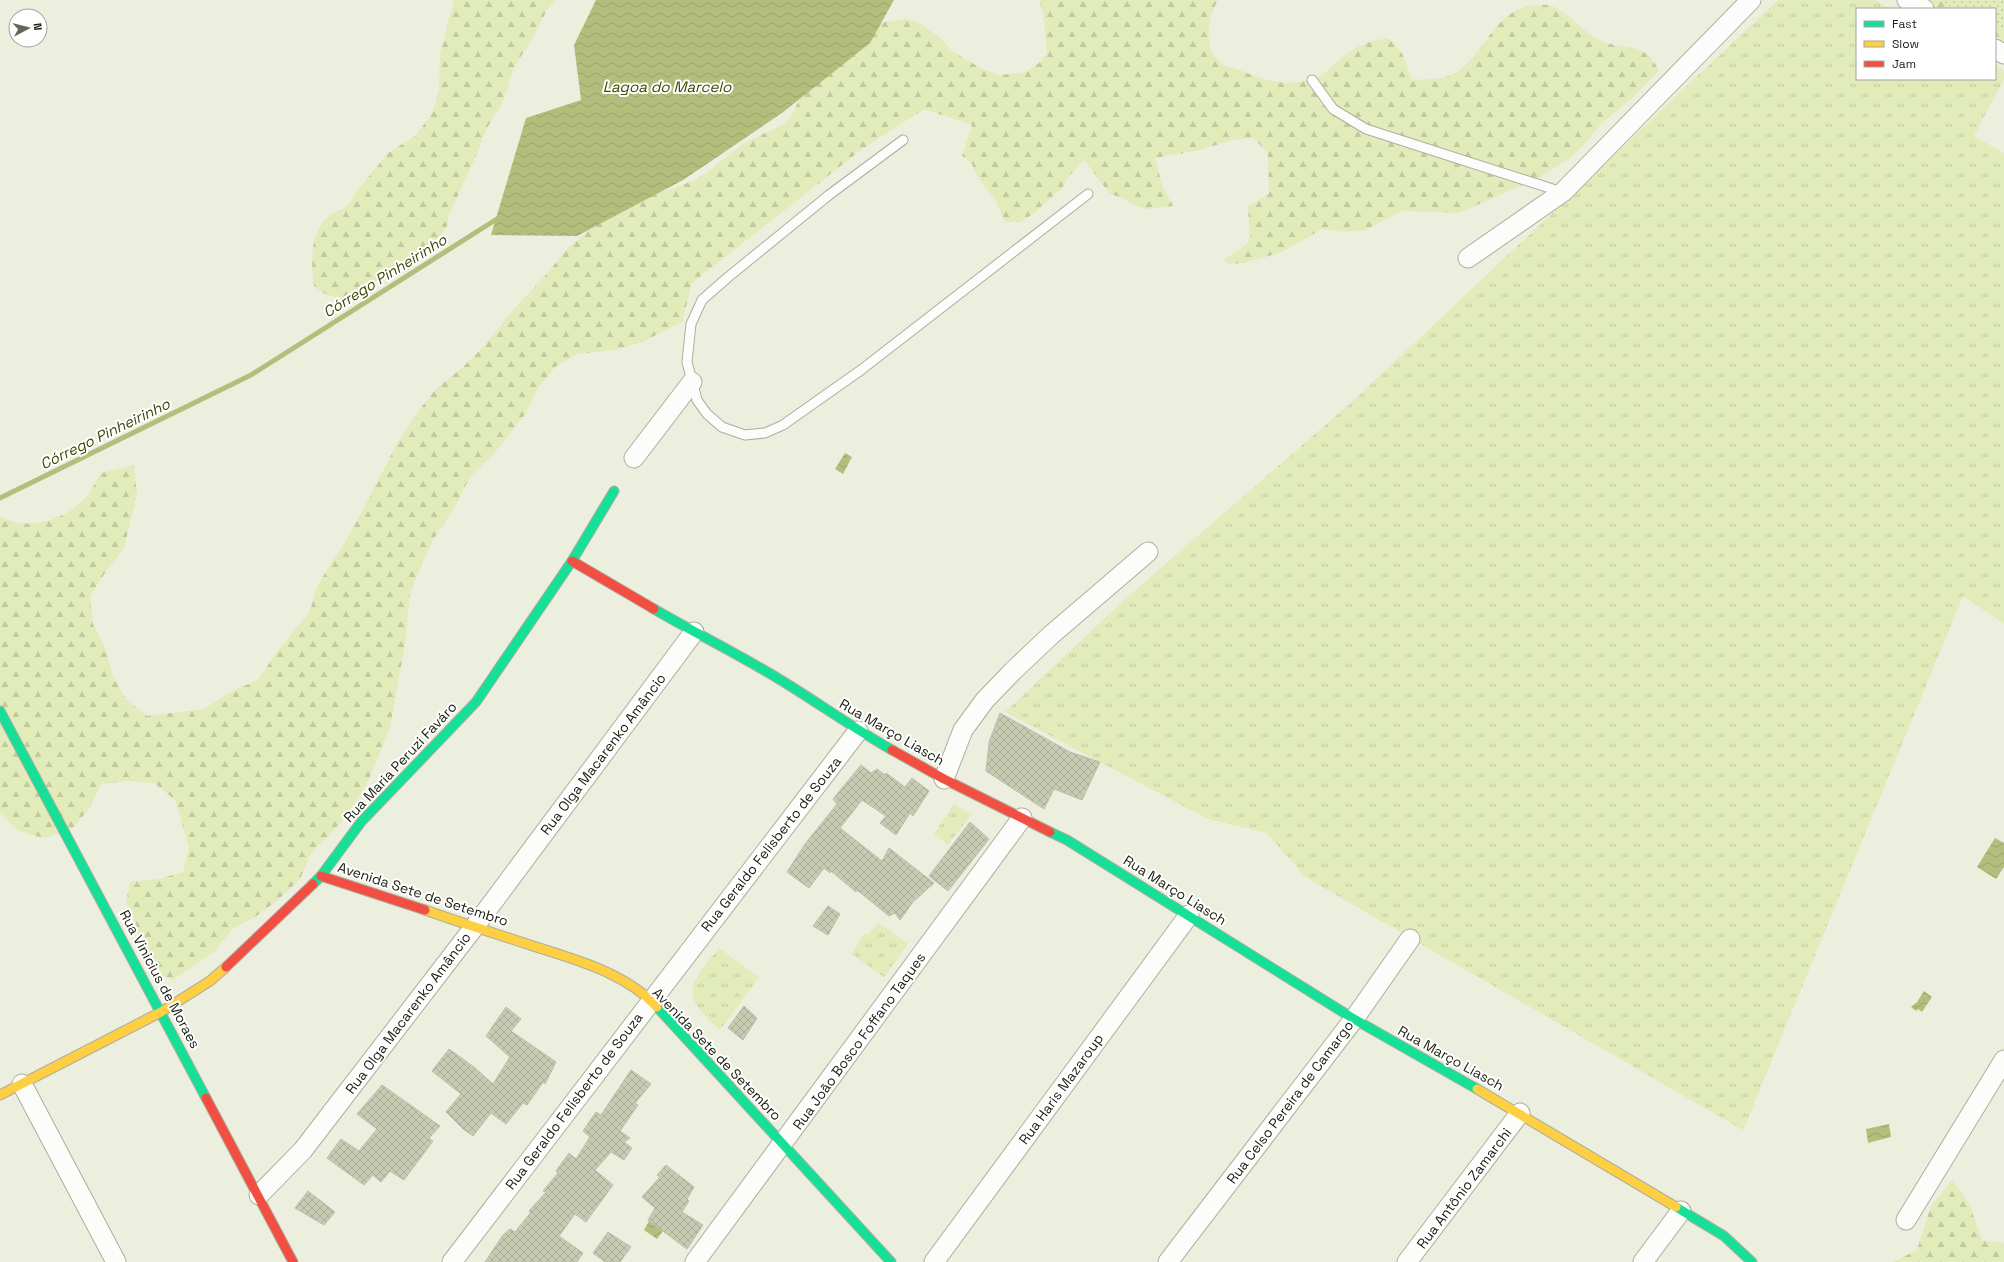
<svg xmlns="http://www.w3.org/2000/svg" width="2004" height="1262" font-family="'Space Grotesk',sans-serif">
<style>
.grass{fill:url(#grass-tufts)}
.forest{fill:url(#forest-firs)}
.park{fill:url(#park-dots)}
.water{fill:url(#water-waves)}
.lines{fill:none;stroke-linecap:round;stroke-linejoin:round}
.stream{stroke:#b4be7c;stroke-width:5}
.building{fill:url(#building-cross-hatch);stroke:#bcbfb0}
.lane-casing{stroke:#acaea0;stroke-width:11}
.street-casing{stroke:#acaea0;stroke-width:21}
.fast-casing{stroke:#acaea0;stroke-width:11}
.slow-casing{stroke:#acaea0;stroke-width:11}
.jam-casing{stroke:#acaea0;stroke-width:11}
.lane{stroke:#fcfdfa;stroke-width:9}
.street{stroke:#fcfdfa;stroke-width:19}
.fast{stroke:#16e098;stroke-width:9}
.slow{stroke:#ffcf43;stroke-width:9}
.jam{stroke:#f24e42;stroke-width:9}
.labels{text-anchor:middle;stroke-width:4;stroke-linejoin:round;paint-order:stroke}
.street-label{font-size:14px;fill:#1b1d11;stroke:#fff}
.water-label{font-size:15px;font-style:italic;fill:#3f4601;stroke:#fff}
</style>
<defs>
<pattern id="grass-tufts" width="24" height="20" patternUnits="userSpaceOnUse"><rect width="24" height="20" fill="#e2ebba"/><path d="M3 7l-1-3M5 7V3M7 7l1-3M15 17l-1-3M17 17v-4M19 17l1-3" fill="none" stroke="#c1c99f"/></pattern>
<pattern id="forest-firs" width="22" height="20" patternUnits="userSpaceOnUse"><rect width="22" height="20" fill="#e2ebba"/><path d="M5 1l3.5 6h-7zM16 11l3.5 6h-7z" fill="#c1c99f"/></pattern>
<pattern id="park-dots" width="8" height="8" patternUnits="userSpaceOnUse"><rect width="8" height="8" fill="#e2ebba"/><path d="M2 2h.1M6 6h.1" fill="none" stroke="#c1c99f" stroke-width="1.8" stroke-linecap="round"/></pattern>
<pattern id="water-waves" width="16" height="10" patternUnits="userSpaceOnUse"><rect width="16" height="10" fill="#b4be7c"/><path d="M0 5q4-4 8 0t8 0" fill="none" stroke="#9aa36a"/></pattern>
<pattern id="building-cross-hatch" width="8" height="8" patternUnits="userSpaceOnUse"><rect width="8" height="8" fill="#c7cbb2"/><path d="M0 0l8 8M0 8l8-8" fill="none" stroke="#aaae98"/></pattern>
</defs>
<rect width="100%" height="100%" fill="#ecefdd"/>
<path class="grass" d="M1778,0H1875L1891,9H1857V79H1995V66L2004,71V79L1974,136L2004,153V624L1963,596L1743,1130L1305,877L1267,833L1208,819L1005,712L1123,601L1353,401Z
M954,804L971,815L948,845L934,834Z
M879,923L908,944L884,977L852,954L864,934H869Z
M719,948L759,977L720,1030C679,994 688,986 719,948Z"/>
<path class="forest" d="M454,0H555L547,10L531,41L514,67L503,102L487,128L475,158L449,215L447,226L439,237L418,254L395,265L362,295L338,298L325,294L314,286C311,263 309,233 329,216C338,208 349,211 353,196L388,153L415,136L432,114L439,89L440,55Z
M1039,0H1218C1208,17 1203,45 1218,60C1224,68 1234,67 1242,71C1272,82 1283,87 1316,78C1322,77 1327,70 1332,66C1352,49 1362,42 1388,38C1406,53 1404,60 1412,80C1425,79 1446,80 1457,72C1490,49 1496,0 1548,5C1567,9 1584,35 1604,42C1628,50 1647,43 1659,71L1631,99L1602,123L1580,149L1567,160L1541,177L1459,213L1401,211L1366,230L1346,232L1322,229L1282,252L1244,263L1229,264L1224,260L1247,244L1250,237L1248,206L1269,194L1268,154L1254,138L1237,139L1196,151L1155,158L1162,185L1173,206L1148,209L1134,205L1123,198L1110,194L1084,160L1070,175L1062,188L1034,213L1021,222H1005L996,201L977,176L972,164L962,156L972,125L924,109L861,150L692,283L682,322L640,343L616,350L578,354L555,367L538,388L526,413L492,456L470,477L454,508L433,540L421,565L410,595L405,644L390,728L367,784L351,810L333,831L311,853L300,879L278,900L255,917L232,929L215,951L173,980L156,974L142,949L137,927L126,902L130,882L159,879L183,872L189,847L175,800L154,783L129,781L101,784L89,809L71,830L43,838L18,831L0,813V516C26,532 64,521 84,499C91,492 96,481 101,473L134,465L137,494L124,548L107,570L90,596L93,624L105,647L113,676L125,698L147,716L204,709L231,692L259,679L276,653L310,611L317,586L350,534L398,442L419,410L436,389L463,367L485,345L519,303L545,276L567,249L593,227L647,196L671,189L695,180L706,173L744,143L784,124L792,115L799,100L871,25L883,22L907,19L920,23L941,39L951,50L965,59L987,71L1000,75L1026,72L1039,63L1047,54L1043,12Z
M1910,0H2004V41L1995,35V9H1933Z
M1952,1180L1969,1203L1982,1240L2004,1243V1262H1893L1917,1250L1931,1206Z"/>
<path class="park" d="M1938,0H2004V33L1995,28V9H1956Z"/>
<path class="water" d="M596,0H894L870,43L782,113L683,180L577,236L491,235L526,118L581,100L574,45Z
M845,453L852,457L843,474L835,469Z
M1995,838L2004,843V867L1996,879L1977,867Z
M1924,991L1932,997L1922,1012L1918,1009L1916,1011L1911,1007L1917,1002Z
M1889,1124L1891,1137L1868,1143L1866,1129Z
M649,1221L663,1231L657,1239L644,1230Z"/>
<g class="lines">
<path class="stream" d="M0,498L251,375L500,217"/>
</g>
<path class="building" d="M1000,713L1070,752L1100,762L1082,800L1054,789L1044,809L986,771L989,742Z
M861,765L871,773L877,769L885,775L886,773L905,787L912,778L929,791L913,816L910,813L896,835L880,823L886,816L862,800L840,828L882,861L889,848L934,883L913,902L900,920L895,913L889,916L857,890L856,892L831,871L830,873L824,868L809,888L787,872L805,844L837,804L833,799Z
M970,822L989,839L948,891L929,876Z
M828,906L840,914L828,935L813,926Z
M744,1006L757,1018L743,1040L728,1028Z
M506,1007L521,1019L511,1031L556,1062L545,1084L543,1082L527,1105L523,1103L506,1124L491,1113L473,1136L463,1129L446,1112L461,1094L432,1071L449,1049L474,1067L493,1084L510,1057L486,1036Z
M631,1070L651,1084L635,1103L638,1105L620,1131L630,1138L624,1142L632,1148L624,1160L611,1152L595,1170L613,1185L586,1222L575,1214L559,1236L583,1253L577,1262H485L503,1235L510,1229L515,1232L531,1212L529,1211L546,1192L543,1191L558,1173L556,1171L569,1153L576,1159L590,1137L583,1131L596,1112L601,1115Z
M382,1085L440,1126L429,1138L433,1141L404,1180L390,1171L381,1182L373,1175L364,1185L327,1158L341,1139L359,1151L377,1129L357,1114Z
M666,1165L694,1187L687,1199L689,1201L682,1212L703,1225L687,1249L648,1220L655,1208L642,1197L660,1177L657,1175Z
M308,1191L335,1212L324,1225L295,1208Z
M608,1232L631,1247L620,1262H605L593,1253Z"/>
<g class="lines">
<g class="lane-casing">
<path id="lane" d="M1312,80L1333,109L1366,129L1562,192
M903,140L829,195L727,278L702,300L691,324L687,362L697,400L707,414L722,427L745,435L765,433L783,425L861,370L1088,194"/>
</g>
<g class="street-casing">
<path id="street" d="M1907,0L1924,9
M1995,49L2004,54
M1468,258L1563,192L1751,0
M634,458L692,382
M944,779L963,730L985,700L1013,671L1051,635L1148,552
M22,1084L116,1262
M259,1195L303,1150L475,926L694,632
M1906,1220L2004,1060
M452,1262L858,731
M695,1262L1022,818
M934,1262L1189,915
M1168,1262L1354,1019L1410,939
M1407,1262L1520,1113
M1643,1262L1681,1211"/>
</g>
<g class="fast-casing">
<path id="fast" d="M654,609C695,633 738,654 779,679C817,702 853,728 892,750
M0,711L206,1098
M1050,832L1067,840L1354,1019L1477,1089
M313,884L321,876L361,822L476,702L572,561L614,491
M657,1007L891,1262
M1676,1207L1724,1236L1752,1262"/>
</g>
<g class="slow-casing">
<path id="slow" d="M425,910C459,922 493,933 527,944C572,959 624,971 657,1007
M1477,1089L1676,1207
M0,1095L161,1012L210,981L226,967"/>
</g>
<g class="jam-casing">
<path id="jam" d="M572,561L654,609
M892,750L944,779L1050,832
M321,876L425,910
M226,967L313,884
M206,1098L293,1262"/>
</g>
<use href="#lane" class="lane"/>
<use href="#street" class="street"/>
<use href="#fast" class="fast"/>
<use href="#slow" class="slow"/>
<use href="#jam" class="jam"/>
</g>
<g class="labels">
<g class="street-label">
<text transform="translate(892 732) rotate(30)" y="5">Rua Março Liasch</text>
<text transform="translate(603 754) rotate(-53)" y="5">Rua Olga Macarenko Amâncio</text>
<text transform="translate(400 762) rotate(-47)" y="5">Rua Maria Peruzi Faváro</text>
<text transform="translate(771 844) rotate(-52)" y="5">Rua Geraldo Felisberto de Souza</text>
<text transform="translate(1175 890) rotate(32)" y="5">Rua Março Liasch</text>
<text transform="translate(423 894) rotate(18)" y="5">Avenida Sete de Setembro</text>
<text transform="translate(160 979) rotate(62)" y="5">Rua Vinicius de Moraes</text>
<text transform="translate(408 1013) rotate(-53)" y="5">Rua Olga Macarenko Amâncio</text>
<text transform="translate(859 1041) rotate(-54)" y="5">Rua João Bosco Foffano Taques</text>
<text transform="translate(717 1054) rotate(46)" y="5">Avenida Sete de Setembro</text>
<text transform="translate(1451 1058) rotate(29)" y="5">Rua Março Liasch</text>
<text transform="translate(1061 1089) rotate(-54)" y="5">Rua Haris Mazaroup</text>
<text transform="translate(574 1101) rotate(-53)" y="5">Rua Geraldo Felisberto de Souza</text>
<text transform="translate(1290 1102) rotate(-53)" y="5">Rua Celso Pereira de Camargo</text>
<text transform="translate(1464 1188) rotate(-53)" y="5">Rua Antônio Zamarchi</text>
</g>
<g class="water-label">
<text x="667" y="92">Lagoa do Marcelo</text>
<text transform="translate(385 276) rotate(-32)" y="5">Córrego Pinheirinho</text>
<text transform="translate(105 434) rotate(-26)" y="5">Córrego Pinheirinho</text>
</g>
</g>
<rect x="1856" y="8" width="140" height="72" fill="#ffffff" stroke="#a4a5a0"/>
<rect x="1864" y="21" width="20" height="6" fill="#16e098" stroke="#a4a5a0"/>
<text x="1892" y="28" font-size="12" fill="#1b1d11">Fast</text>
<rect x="1864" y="41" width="20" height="6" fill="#ffcf43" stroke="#a4a5a0"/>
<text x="1892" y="48" font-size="12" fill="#1b1d11">Slow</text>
<rect x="1864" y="61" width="20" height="6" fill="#f24e42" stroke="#a4a5a0"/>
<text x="1892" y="68" font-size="12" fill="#1b1d11">Jam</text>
<g transform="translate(28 28) rotate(83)"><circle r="19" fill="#ffffff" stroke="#a4a5a0"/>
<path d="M0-3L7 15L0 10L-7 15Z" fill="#646658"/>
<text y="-6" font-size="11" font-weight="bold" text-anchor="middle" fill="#1b1d11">N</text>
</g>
</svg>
